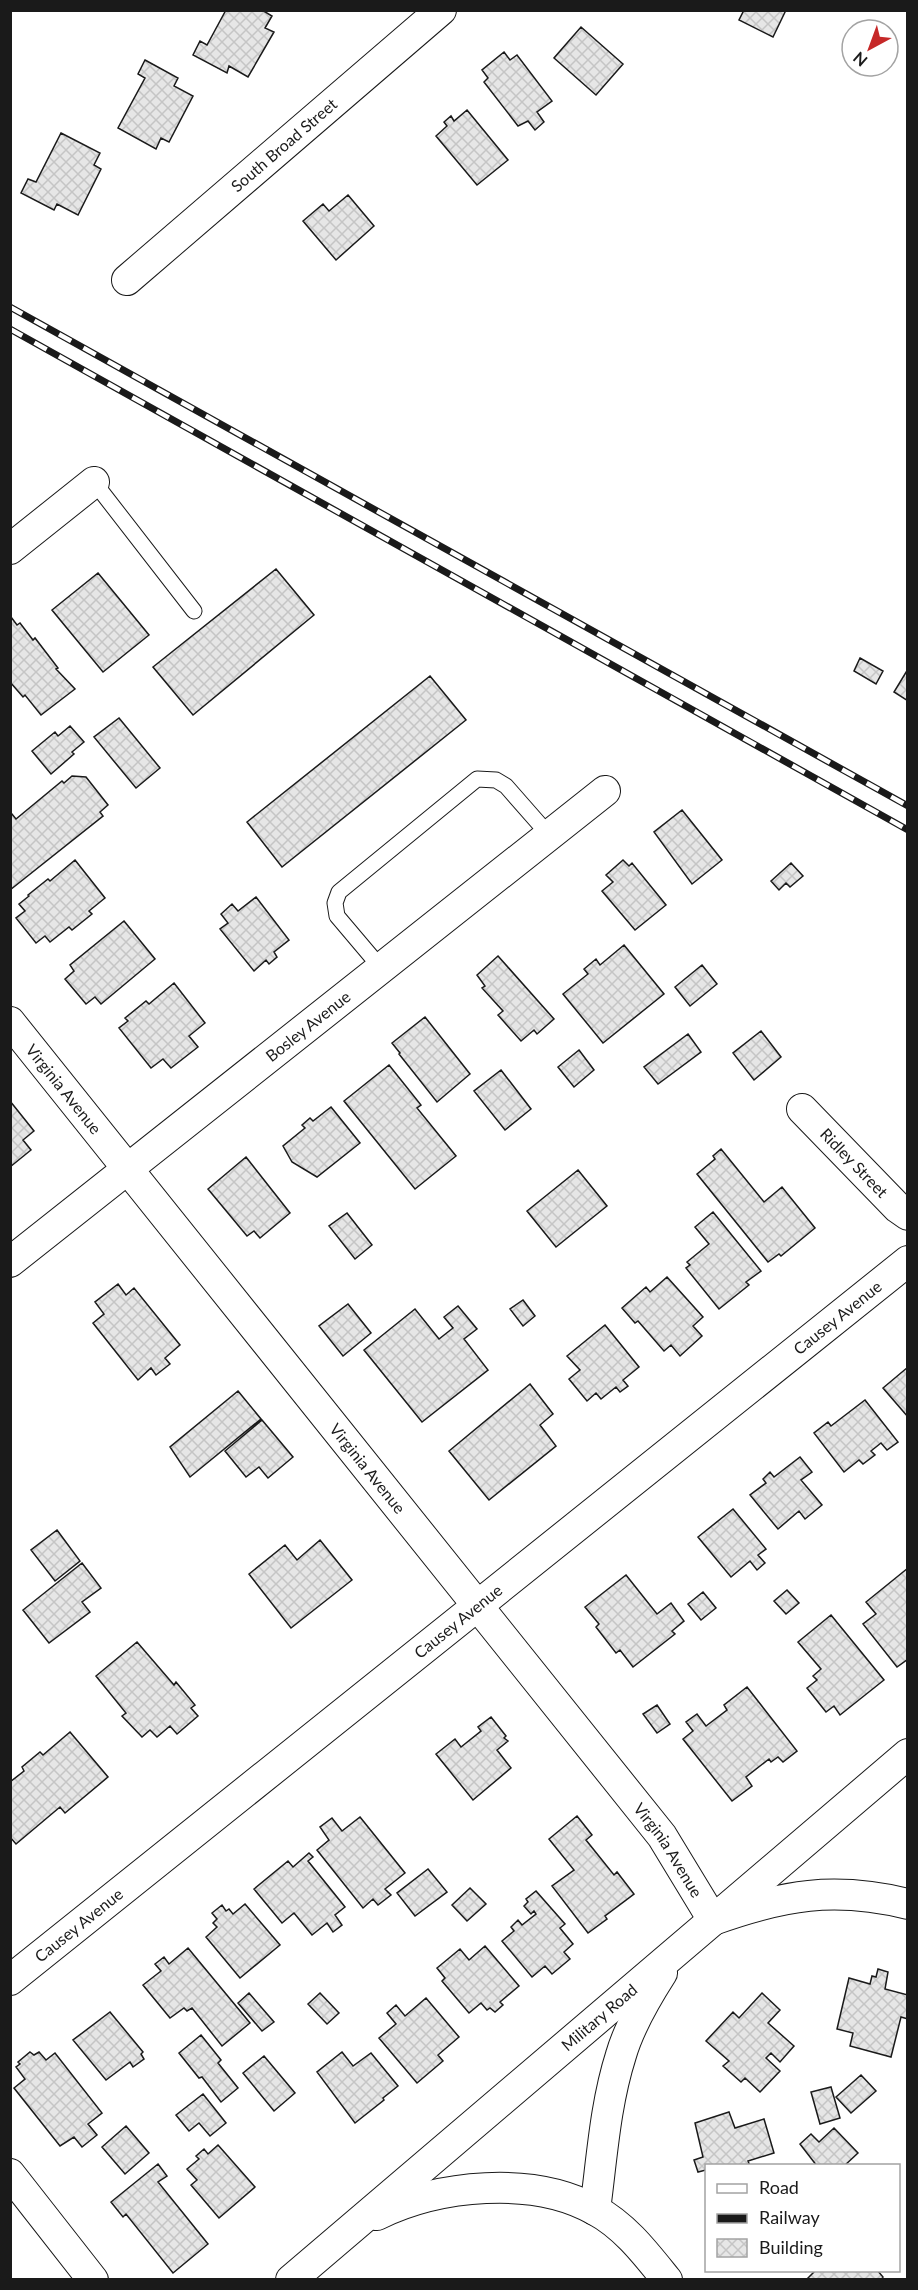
<svg xmlns="http://www.w3.org/2000/svg" width="918" height="2290" font-family="Lato,sans-serif">
<style>
.building{fill:url(#building-cross-hatch);stroke:#1a1a1a;stroke-width:1.5}
.lines{fill:none;stroke-linecap:round;stroke-linejoin:round}
.lane-casing{stroke:#1a1a1a;stroke-width:17}
.street-casing{stroke:#1a1a1a;stroke-width:32}
.lane{stroke:#fff;stroke-width:15}
.street{stroke:#fff;stroke-width:30}
.rail-casing{stroke:#1a1a1a;stroke-width:7}
.rail{stroke:#fff;stroke-width:4.5;stroke-dasharray:14;stroke-linecap:butt}
.labels{text-anchor:middle;stroke-width:4.5;stroke-linejoin:round;paint-order:stroke}
.street-label{font-size:16px;fill:#1a1a1a;stroke:#fff}
</style>
<defs>
<pattern id="building-cross-hatch" width="8" height="8" patternUnits="userSpaceOnUse" patternTransform="scale(1.5)"><rect width="8" height="8" fill="#e6e6e6"/><path d="M0 0l8 8M0 8l8-8" fill="none" stroke="#c5c5c5"/></pattern>
</defs>
<rect width="100%" height="100%" fill="#fff"/>
<path class="building" d="M226,10H262L272,16L265,28L274,32L248,77L229,66L227,73L193,55L200,41L207,45Z
M744,10H786L773,37L739,20Z
M581,27L623,64L596,95L554,58Z
M504,52L510,60L517,55L552,101L537,112L544,122L535,130L528,121L518,126L484,82L488,78L482,70Z
M145,60L178,78L174,86L193,96L169,142L161,138L156,149L118,128L145,78L138,74Z
M467,110L508,160L477,185L436,136L447,126L444,122L451,116L454,121Z
M61,133L100,153L94,165L101,169L78,215L57,204L54,210L21,193L28,179L36,182Z
M348,195L374,226L336,260L303,221L323,204L329,211Z
M276,569L314,615L193,715L153,667Z
M98,573L149,635L103,672L52,610Z
M11,617L17,625L20,623L33,640L35,638L58,668L56,669L75,689L41,715L25,695L23,697L10,682Z
M860,658L883,671L876,684L854,671Z
M908,669V701L894,692Z
M430,676L466,720L282,867L247,822Z
M119,718L160,768L136,788L94,737Z
M70,726L84,742L72,752L74,754L51,774L32,751L55,732L58,736Z
M72,776L86,777L108,805L100,812L103,816L10,890V816L12,814L16,819L62,781L64,783Z
M682,810L722,860L692,884L654,832Z
M75,860L105,898L89,911L92,914L72,930L69,927L50,942L45,936L36,943L16,918L25,911L19,904L29,896L28,895L48,879L50,881Z
M623,860L629,866L632,863L666,905L635,930L602,891L613,882L606,875Z
M791,863L803,876L790,887L786,883L779,890L771,881Z
M256,897L289,940L274,952L277,957L269,964L266,960L254,971L220,929L228,923L221,914L232,904L238,911Z
M124,921L155,959L101,1004L95,997L86,1004L65,979L74,971L70,965Z
M624,945L664,994L603,1043L563,994L588,974L584,969L596,959L600,965Z
M498,956L554,1019L537,1034L534,1030L521,1041L498,1015L503,1011L482,988L485,986L477,975Z
M702,965L717,984L690,1006L675,987Z
M174,983L205,1023L189,1036L198,1047L171,1068L163,1059L151,1068L119,1028L128,1021L125,1018L146,1001L149,1004Z
M425,1017L470,1074L437,1102L399,1054L400,1053L392,1043Z
M761,1031L781,1057L754,1080L733,1053Z
M688,1034L701,1052L658,1084L644,1067Z
M579,1050L594,1070L574,1087L558,1067Z
M389,1065L421,1105L417,1108L456,1156L415,1189L344,1101Z
M501,1070L531,1109L505,1130L474,1091Z
M10,1101L34,1131L23,1140L31,1150L10,1167Z
M331,1107L360,1143L317,1177L292,1162L283,1146L305,1128L302,1125L310,1118L313,1121Z
M721,1149L764,1202L782,1187L815,1228L781,1256L779,1254L768,1262L697,1174L715,1159L713,1156Z
M246,1157L290,1213L260,1238L254,1231L247,1236L208,1189Z
M578,1170L607,1206L556,1247L527,1211Z
M713,1212L761,1271L746,1282L749,1285L719,1309L686,1268L690,1265L687,1262L709,1244L695,1227Z
M347,1213L372,1245L355,1259L329,1226Z
M667,1277L703,1317L693,1326L702,1336L680,1356L671,1345L664,1351L638,1321L635,1323L622,1308L646,1287L650,1292Z
M118,1284L126,1295L134,1288L180,1345L165,1358L170,1364L156,1375L151,1368L138,1380L93,1323L104,1314L95,1302Z
M523,1300L535,1316L523,1326L510,1309Z
M348,1304L371,1333L343,1356L319,1326Z
M458,1306L477,1329L464,1339L488,1370L422,1422L364,1350L415,1309L439,1339L453,1328L444,1317Z
M605,1325L639,1367L623,1380L628,1386L620,1392L616,1387L601,1399L596,1393L587,1401L569,1379L580,1370L567,1356Z
M908,1367V1417L883,1388Z
M530,1384L553,1414L540,1425L556,1446L489,1500L449,1451Z
M238,1391L261,1419L190,1477L170,1447Z
M865,1400L898,1442L887,1450L881,1443L871,1451L875,1455L863,1464L859,1460L844,1472L814,1433L828,1422L831,1426Z
M262,1420L293,1457L268,1478L259,1467L246,1477L225,1451Z
M800,1457L812,1472L801,1480L822,1505L805,1519L799,1511L778,1529L750,1495L766,1483L763,1479L770,1472L774,1477Z
M733,1509L766,1549L758,1555L765,1563L757,1570L750,1561L731,1577L698,1537Z
M57,1530L80,1561L55,1581L31,1550Z
M320,1540L352,1580L291,1628L249,1574L285,1545L297,1560Z
M82,1563L101,1588L82,1602L90,1612L49,1643L23,1610Z
M908,1568V1659L897,1667L863,1624L876,1614L866,1602Z
M626,1575L657,1614L671,1603L684,1621L672,1631L675,1634L633,1667L620,1650L616,1653L596,1627L599,1624L585,1607Z
M787,1590L799,1603L786,1614L774,1601Z
M703,1592L716,1608L701,1620L688,1604Z
M831,1615L884,1680L840,1715L834,1706L826,1712L807,1688L817,1680L813,1676L821,1669L798,1642Z
M137,1642L174,1685L176,1682L195,1705L191,1708L198,1716L177,1734L170,1726L157,1737L150,1730L142,1737L122,1716L126,1713L96,1676Z
M747,1687L797,1751L783,1762L778,1757L771,1762L769,1759L746,1777L752,1786L732,1801L683,1739L693,1731L686,1722L697,1714L706,1726L727,1710L724,1705Z
M657,1705L670,1724L657,1733L643,1714Z
M491,1717L506,1736L504,1738L508,1741L497,1750L511,1768L473,1800L436,1754L455,1739L461,1747L481,1731L478,1727Z
M70,1732L108,1777L65,1813L60,1807L16,1844L10,1837V1782L24,1771L22,1767L40,1752L43,1755Z
M577,1816L592,1835L586,1840L614,1875L617,1872L634,1894L605,1916L607,1919L588,1933L552,1886L574,1870L549,1839Z
M360,1817L405,1873L385,1889L391,1895L378,1905L373,1899L363,1908L317,1850L329,1840L320,1827L332,1818L342,1831Z
M309,1853L313,1857L308,1861L345,1907L335,1915L342,1925L333,1932L327,1923L312,1935L294,1913L282,1923L254,1889L288,1861L293,1867Z
M428,1869L447,1892L415,1916L397,1893Z
M470,1888L486,1904L467,1921L452,1905Z
M536,1891L565,1924L560,1928L573,1944L564,1952L570,1959L552,1974L545,1966L532,1977L502,1941L514,1931L511,1927L518,1920L522,1925L536,1914L534,1911L531,1914L524,1906L528,1902L526,1899Z
M245,1904L280,1945L240,1978L206,1937L217,1927L213,1923L217,1919L212,1913L222,1905L226,1911L229,1909L233,1914Z
M485,1946L519,1986L500,2002L503,2005L495,2012L490,2008L487,2010L481,2003L469,2013L442,1981L445,1978L437,1968L460,1949L469,1960Z
M188,1948L250,2023L222,2046L192,2008L187,2011L184,2008L170,2018L143,1985L161,1971L155,1964L164,1957L169,1964Z
M878,1969L888,1972L885,1989L908,1995V2019L901,2017L891,2057L850,2046L853,2033L837,2029L849,1978L870,1984L872,1976L876,1977Z
M249,1993L274,2022L262,2031L238,2003Z
M320,1993L339,2013L327,2024L308,2004Z
M762,1993L780,2010L768,2023L794,2046L780,2062L771,2053L766,2058L780,2071L760,2092L745,2078L741,2082L723,2066L729,2061L706,2041L733,2012L739,2018Z
M426,1998L459,2037L438,2055L443,2061L417,2083L379,2038L396,2024L387,2013L396,2005L405,2016Z
M110,2012L143,2052L141,2054L144,2059L133,2067L130,2062L106,2080L73,2040Z
M201,2035L221,2060L218,2063L238,2088L221,2102L202,2077L199,2078L179,2053Z
M30,2052L34,2055L39,2052L46,2060L55,2053L102,2113L88,2124L97,2135L82,2147L74,2137L60,2146L14,2088L25,2079L16,2067L20,2064L18,2062Z
M342,2052L353,2066L371,2053L398,2086L383,2098L384,2100L355,2123L317,2072Z
M264,2056L295,2093L274,2111L243,2073Z
M861,2075L876,2091L851,2113L836,2097Z
M831,2087L840,2118L820,2124L811,2092Z
M203,2094L226,2123L210,2136L199,2123L189,2131L176,2115Z
M729,2112L735,2128L764,2119L774,2153L748,2161L750,2166H706V2170L698,2172L694,2160L703,2157L695,2123Z
M126,2126L149,2153L125,2174L102,2147Z
M834,2128L858,2153L844,2166H817L800,2144L811,2134L819,2142Z
M218,2145L255,2187L219,2218L191,2185L197,2180L187,2169L199,2159L196,2156L204,2149L208,2154Z
M158,2164L167,2176L158,2182L208,2244L173,2273L126,2214L123,2217L111,2202Z
M816,2270H877L883,2277L881,2280H806Z"/>
<g class="lines">
<g class="lane-casing">
<path id="lane" d="M94,482L194,611
M381,968L337,916L335,903L339,892L477,779L496,780L506,786L549,835"/>
</g>
<g class="street-casing">
<g id="street">
<path id="s1" d="M127,280L441,10"/>
<path d="M10,549L94,482"/>
<path id="s2" d="M10,1022L662,1836L713,1920C783,1895 834,1886 908,1904"/>
<path id="s3" d="M802,1109L898,1208L908,1215"/>
<path id="s4" d="M10,1262L605,791"/>
<path id="s5" d="M10,1980L908,1261"/>
<path d="M10,2174L93,2280"/>
<path d="M595,2210C602,2158 605,2105 621,2055C629,2027 646,1998 662,1973"/>
<path d="M377,2215C438,2185 533,2175 595,2210C625,2226 646,2254 667,2280"/>
<path id="s6" d="M291,2280L908,1754"/>
</g>
</g>
<use href="#lane" class="lane"/>
<use href="#street" class="street"/>
<g class="rail-casing">
<path id="rail" d="M10,307L908,806
M10,329L908,830"/>
</g>
<use href="#rail" class="rail"/>
</g>
<g class="labels">
<g class="street-label">
<text dy="6" stroke="none"><textPath href="#s1" startOffset="207">South Broad Street</textPath></text>
<text dy="6" stroke="none"><textPath href="#s4" startOffset="380">Bosley Avenue</textPath></text>
<text dy="6" stroke="none"><textPath href="#s2" startOffset="86">Virginia Avenue</textPath></text>
<text dy="6" stroke="none"><textPath href="#s3" startOffset="75">Ridley Street</textPath></text>
<text dy="6" stroke="none"><textPath href="#s5" startOffset="1060">Causey Avenue</textPath></text>
<text dy="6" stroke="none"><textPath href="#s2" startOffset="572">Virginia Avenue</textPath></text>
<text dy="6" stroke="none"><textPath href="#s5" startOffset="574">Causey Avenue</textPath></text>
<text dy="6" stroke="none"><textPath href="#s2" startOffset="1058">Virginia Avenue</textPath></text>
<text dy="6" stroke="none"><textPath href="#s5" startOffset="88">Causey Avenue</textPath></text>
<text dy="6" stroke="none"><textPath href="#s6" startOffset="405">Military Road</textPath></text>
</g>
</g>
<rect width="918" height="2290" fill="none" stroke="#1a1a1a" stroke-width="24"/>
<rect x="705" y="2164" width="195" height="108" fill="#ffffff" stroke="#a3a3a3" stroke-width="1.5"/>
<rect x="717" y="2184" width="30" height="9" fill="#ffffff" stroke="#a3a3a3" stroke-width="1.5"/>
<text x="759" y="2194" font-size="18" fill="#1a1a1a">Road</text>
<rect x="717" y="2214" width="30" height="9" fill="#1a1a1a" stroke="#a3a3a3" stroke-width="1.5"/>
<text x="759" y="2224" font-size="18" fill="#1a1a1a">Railway</text>
<rect x="717" y="2239" width="30" height="18" fill="url(#building-cross-hatch)" stroke="#a3a3a3" stroke-width="1.5"/>
<text x="759" y="2254" font-size="18" fill="#1a1a1a">Building</text>
<g transform="translate(870 48) rotate(221)"><circle r="28" fill="#ffffff" stroke="#a3a3a3" stroke-width="1.5"/>
<path d="M0-4.5L10 22L0 15L-10 22Z" fill="#c62828"/>
<text y="-9" font-size="16" font-weight="bold" text-anchor="middle" fill="#1a1a1a">N</text>
</g>
</svg>
